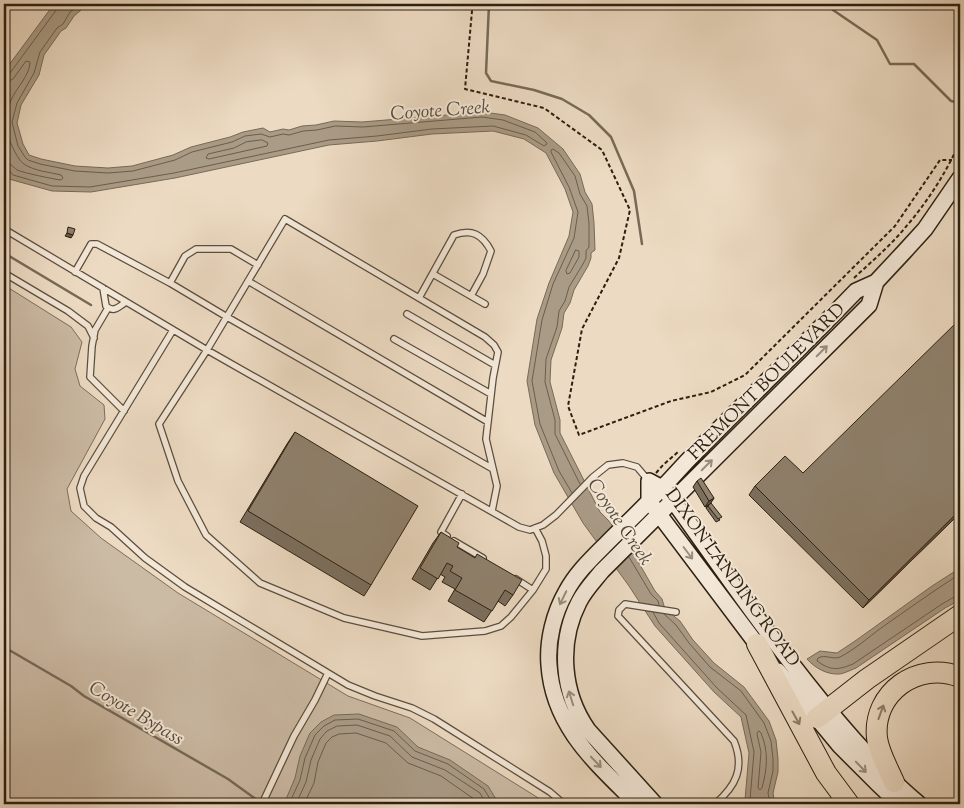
<svg xmlns="http://www.w3.org/2000/svg" width="964" height="808" font-family="'Sorts Mill Goudy',serif">
<style>
.green{fill:#cbbaa4;stroke:#7b6d5a}
.water{fill:#aa9b86;stroke:#776a57}
.lines{fill:none;stroke-linecap:round;stroke-linejoin:round}
.shore{stroke:#6a5e4c;stroke-width:1}
.stream{stroke:#776a57;stroke-width:2.5}
.service-casing{stroke:#5b4e3d;stroke-width:8}
.secondary-casing{stroke:#2b2011;stroke-width:18}
.motorway-casing{stroke:#2b2011;stroke-width:22}
.path{stroke:#2b2011;stroke-width:2;stroke-dasharray:4 2.5;stroke-linecap:butt}
.service{stroke:#f3e7d7;stroke-width:5.5}
.secondary{stroke:#f3e7d7;stroke-width:15}
.motorway{stroke:#ecdac2;stroke-width:20}
.wall{fill:#7b6f5e;stroke:#2b2011}
.shaded-wall{fill:#645a4c;stroke:#2b2011}
.building{fill:#8f816d;stroke:#2b2011}
.oneway{stroke:#998d7e}
.oneway2{stroke:#8c7d6a}
.labels{text-anchor:middle;stroke-width:4;stroke-linejoin:round;paint-order:stroke}
.street-label{font-size:18px;fill:#2b2011;stroke:#f3e7d7}
.water-label{font-size:19px;font-style:italic;fill:#574b3a;stroke:#f3e7d7}
</style>
<rect width="100%" height="100%" fill="#ecdac2"/>
<filter id="stains"><feTurbulence type="fractalNoise" baseFrequency=".004" numOctaves="4"/><feColorMatrix values="0 0 0 0 .2 0 0 0 0 .09 0 0 0 0 .02 0 0 0 .5 -.17"/></filter>
<radialGradient id="worn" r=".72"><stop offset=".6" stop-color="#630" stop-opacity="0"/><stop offset="1" stop-color="#630" stop-opacity=".3"/></radialGradient>
<path class="green" d="M4,285L71,327L82,342L75,369L80,386L104,405L105,419L67,489L71,511L101,538L178,593L348,696L410,718L548,804H4Z"/>
<path class="water" d="M54,4H88L74,16L66,28L61,31L44,55L39,75L21,105L17,123L23,144L29,155L41,159L75,166L108,168L132,166L173,155L191,147L230,137L243,132L263,128L270,132L283,129L289,130L302,126L316,125L334,121L362,122L483,112L505,115L538,128L563,149L580,174L585,192L592,204L594,223L595,250L591,253V258L588,266L574,290L570,303L564,313L562,328L551,360L550,382L560,420V433L600,512L608,520L632,551L655,591L662,599L665,609L680,621L693,640L714,663L744,687L769,721L776,740L778,759V772L773,793L775,804H742L745,800L749,753L741,717L714,692L655,626L629,586L583,523L554,473L535,425L527,381L537,319L549,283L569,236L573,212L565,189L546,153L524,139L493,131L432,134L377,141L329,145L175,178L91,192L52,191L9,179L4,170V75L6,69Z
M960,568V600L945,608L856,668C851,670 845,673 840,674C827,675 815,668 807,659L820,651L837,653L855,641L932,586Z
M960,709V757L958,759L955,758L956,713Z
M359,714L397,727L418,747L450,760L488,786L499,804H284L295,778L300,756L310,733L321,722L334,715Z"/>
<g class="lines">
<path class="shore" d="M4,76L7,75L10,73L57,9L58,4
M4,82L9,81L13,79L26,61L30,62C30,75 17,87 11,100C9,106 6,115 5,122C5,132 16,159 24,164C34,171 49,172 61,175L63,178L61,180C53,179 24,173 17,170C12,166 11,163 4,162
M262,140L268,143L267,146L209,159L206,158L208,154L234,148L246,142Z
M4,169L9,170L13,175L52,186L90,187L174,173L329,140L377,136L432,129L493,126L526,135L544,146L547,144L546,142L535,132L503,120L482,117L363,127L335,126L317,130L303,131L289,135L283,134L270,137L261,134L245,136L232,142L192,152L175,160L133,171L108,173L75,171L40,164L28,160L25,157L18,146L12,122L17,103L34,73L40,52L57,28L63,24L70,12L81,4
M576,250L579,251V257L570,273L567,274L566,271Z
M572,493L559,471L540,424L532,381L542,320L553,284L574,238L578,212L569,187L551,152V150L553,149L559,153L575,176L580,194L587,206L589,223V247L586,251V258L583,264L569,287L565,301L559,311L557,327L546,359L545,382L555,420V434L580,484
M629,557L651,594L658,601L659,605
M960,574C933,591 907,610 881,628C869,637 854,650 840,657C833,660 825,654 818,658L817,661C831,671 838,670 853,664L942,604L956,596H960
M653,612L659,623L717,688L746,715L754,752L750,800L748,804
M664,614L676,625L689,643L710,667L741,691L764,723L771,741L773,759V771L768,793L770,804
M759,731L761,733C769,752 767,769 762,788L760,790L758,788L761,752L757,734Z
M289,804L300,780L305,758L315,735L324,726L335,720L358,719L394,731L415,751L448,764L484,789L493,804
M296,804L306,782L311,760L320,739L327,731L337,726L357,725L390,736L412,757L445,770L480,793L486,804
M304,804L314,783L318,762L326,743L332,737L339,734L356,733L386,743L408,763L441,776L474,799L477,804"/>
<path class="stream" d="M489,4L486,73L491,81L534,90L562,99L589,115L611,137L634,191L642,244
M567,4L593,8L596,4
M834,4L833,10L877,40L890,64H914L951,101L960,103
M4,253L91,305
M4,647L71,686L84,696L228,779L257,800"/>
<g class="service-casing">
<path id="service" d="M4,229L207,350L519,527L530,530L543,525L556,515L593,477L608,465L623,463L637,467L648,480
M75,272L91,244H97L170,283L185,256L196,249H231L258,265
M4,273L68,311L88,326L94,338
M248,281L488,422
M170,283L227,317L493,469
M103,288L106,306C114,313 118,307 126,302
M471,296L485,304
M419,298L454,235C472,229 482,234 491,251L483,274L471,296L433,274
M108,308L95,330L92,346L90,377L124,411
M407,314L495,365
M173,330L84,476L80,488L84,506L96,518L111,527L145,558L185,587L348,685L375,696L412,708L434,719L550,792L564,804
M394,339L491,394
M492,511L497,486L486,439L493,378L498,352L494,345L485,337L285,219L207,350L159,424L178,481L206,535L260,583L344,618L422,636L485,631L501,626L511,617L533,590L546,569V556L542,541L535,528
M447,536L441,532L462,494
M454,541L483,558
M516,579L533,590
M676,612L625,604L619,610L618,616L734,741C745,768 736,786 715,804
M262,804L294,736L315,700L328,673"/>
</g>
<g class="secondary-casing">
<path id="secondary" d="M762,651L649,501V481L662,488L672,499C721,568 769,637 822,702C852,739 882,773 919,804
M778,671L840,746L876,782L899,804
M637,804C596,763 553,727 549,665C547,640 554,613 566,592C576,573 592,558 607,543C625,525 643,508 660,490C672,478 682,466 694,454C748,399 803,346 856,291L876,282L904,252L925,229L960,178
M655,804L588,730C562,693 558,643 579,602C585,590 594,581 602,571L869,305L876,282"/>
</g>
<g class="motorway-casing">
<path id="motorway" d="M757,644L826,773L849,804
M817,718L867,679L960,615
M894,782C888,768 879,753 877,738C872,693 918,660 960,677"/>
</g>
<path class="path" d="M470,4L472,11L465,89L544,108L602,150L630,210L619,258L582,329L568,406L579,435L671,401L711,392L745,375L895,226L940,160H952
M854,278C871,262 889,247 904,229C926,204 947,172 960,141
M656,473L663,465L678,452"/>
<use href="#service" class="service"/>
<use href="#secondary" class="secondary"/>
<use href="#motorway" class="motorway"/>
</g>
<path class="wall" d="M295,432L371,585L364,596L240,522L287,444Z
M803,473L960,513L863,608L749,495L755,486Z
M697,481L714,498L710,504L705,507L693,487Z
M708,506L720,520L716,522L706,508Z
M441,532L457,547L513,595L505,606L498,601L484,622L448,601L455,589L442,582L445,577L440,574L430,590L412,579L433,543Z"/>
<path class="shaded-wall" d="M67,233L73,235L71,238L65,236Z
M714,498L710,504L705,507L709,501Z
M960,510V513L863,608L869,600Z"/>
<path class="building" d="M68,227L75,229L73,235L67,233Z
M960,319V510L869,600L755,486L785,456L803,473Z
M295,432L418,506L371,585L248,511Z
M701,478L714,498L709,501L697,481Z
M711,503L722,517L718,519L708,506Z
M441,532L459,543L457,547L475,558L477,554L522,580L513,595L505,590L492,611L455,590L462,578L450,571L453,566L447,563L438,579L420,568Z"/>
<defs><path id="oneway-shaft" d="M-6 0H5M1.5-3L5.5 0L1.5 3" fill="none" stroke-width="1.6" stroke-linecap="round" stroke-linejoin="round" transform="scale(1.25)"/></defs>
<g class="oneway">
<use href="#oneway-shaft" transform="translate(822 351) rotate(-45)"/>
<use href="#oneway-shaft" transform="translate(707 465) rotate(-45)"/>
<use href="#oneway-shaft" transform="translate(688 553) rotate(53)"/>
<use href="#oneway-shaft" transform="translate(563 598) rotate(116)"/>
<use href="#oneway-shaft" transform="translate(571 698) rotate(-107)"/>
<use href="#oneway-shaft" transform="translate(596 762) rotate(46)"/>
<use href="#oneway-shaft" transform="translate(861 767) rotate(46)"/>
</g>
<g class="oneway2">
<use href="#oneway-shaft" transform="translate(881 712) rotate(-70)"/>
<use href="#oneway-shaft" transform="translate(796 718) rotate(61)"/>
</g>
<g class="labels">
<g class="street-label">
<text transform="translate(766 381) rotate(-45)" y="6">FREMONT BOULEVARD</text>
<text transform="translate(733 577) rotate(54)" y="6">DIXON LANDING ROAD</text>
</g>
<g class="water-label">
<text transform="translate(440 109) rotate(-4)" y="7">Coyote Creek</text>
<text transform="translate(621 521) rotate(56)" y="7">Coyote Creek</text>
<text transform="translate(137 712) rotate(31)" y="7">Coyote Bypass</text>
</g>
</g>
<rect width="964" height="808" fill="none" stroke="#ecdac2" stroke-width="20"/>
<rect x="5" y="5" width="954" height="798" fill="none" stroke="#2b2011" stroke-width="2.5"/>
<rect x="10" y="10" width="944" height="788" fill="none" stroke="#2b2011"/>
<rect width="100%" height="100%" filter="url(#stains)"/>
<rect width="100%" height="100%" fill="url(#worn)"/>
</svg>
